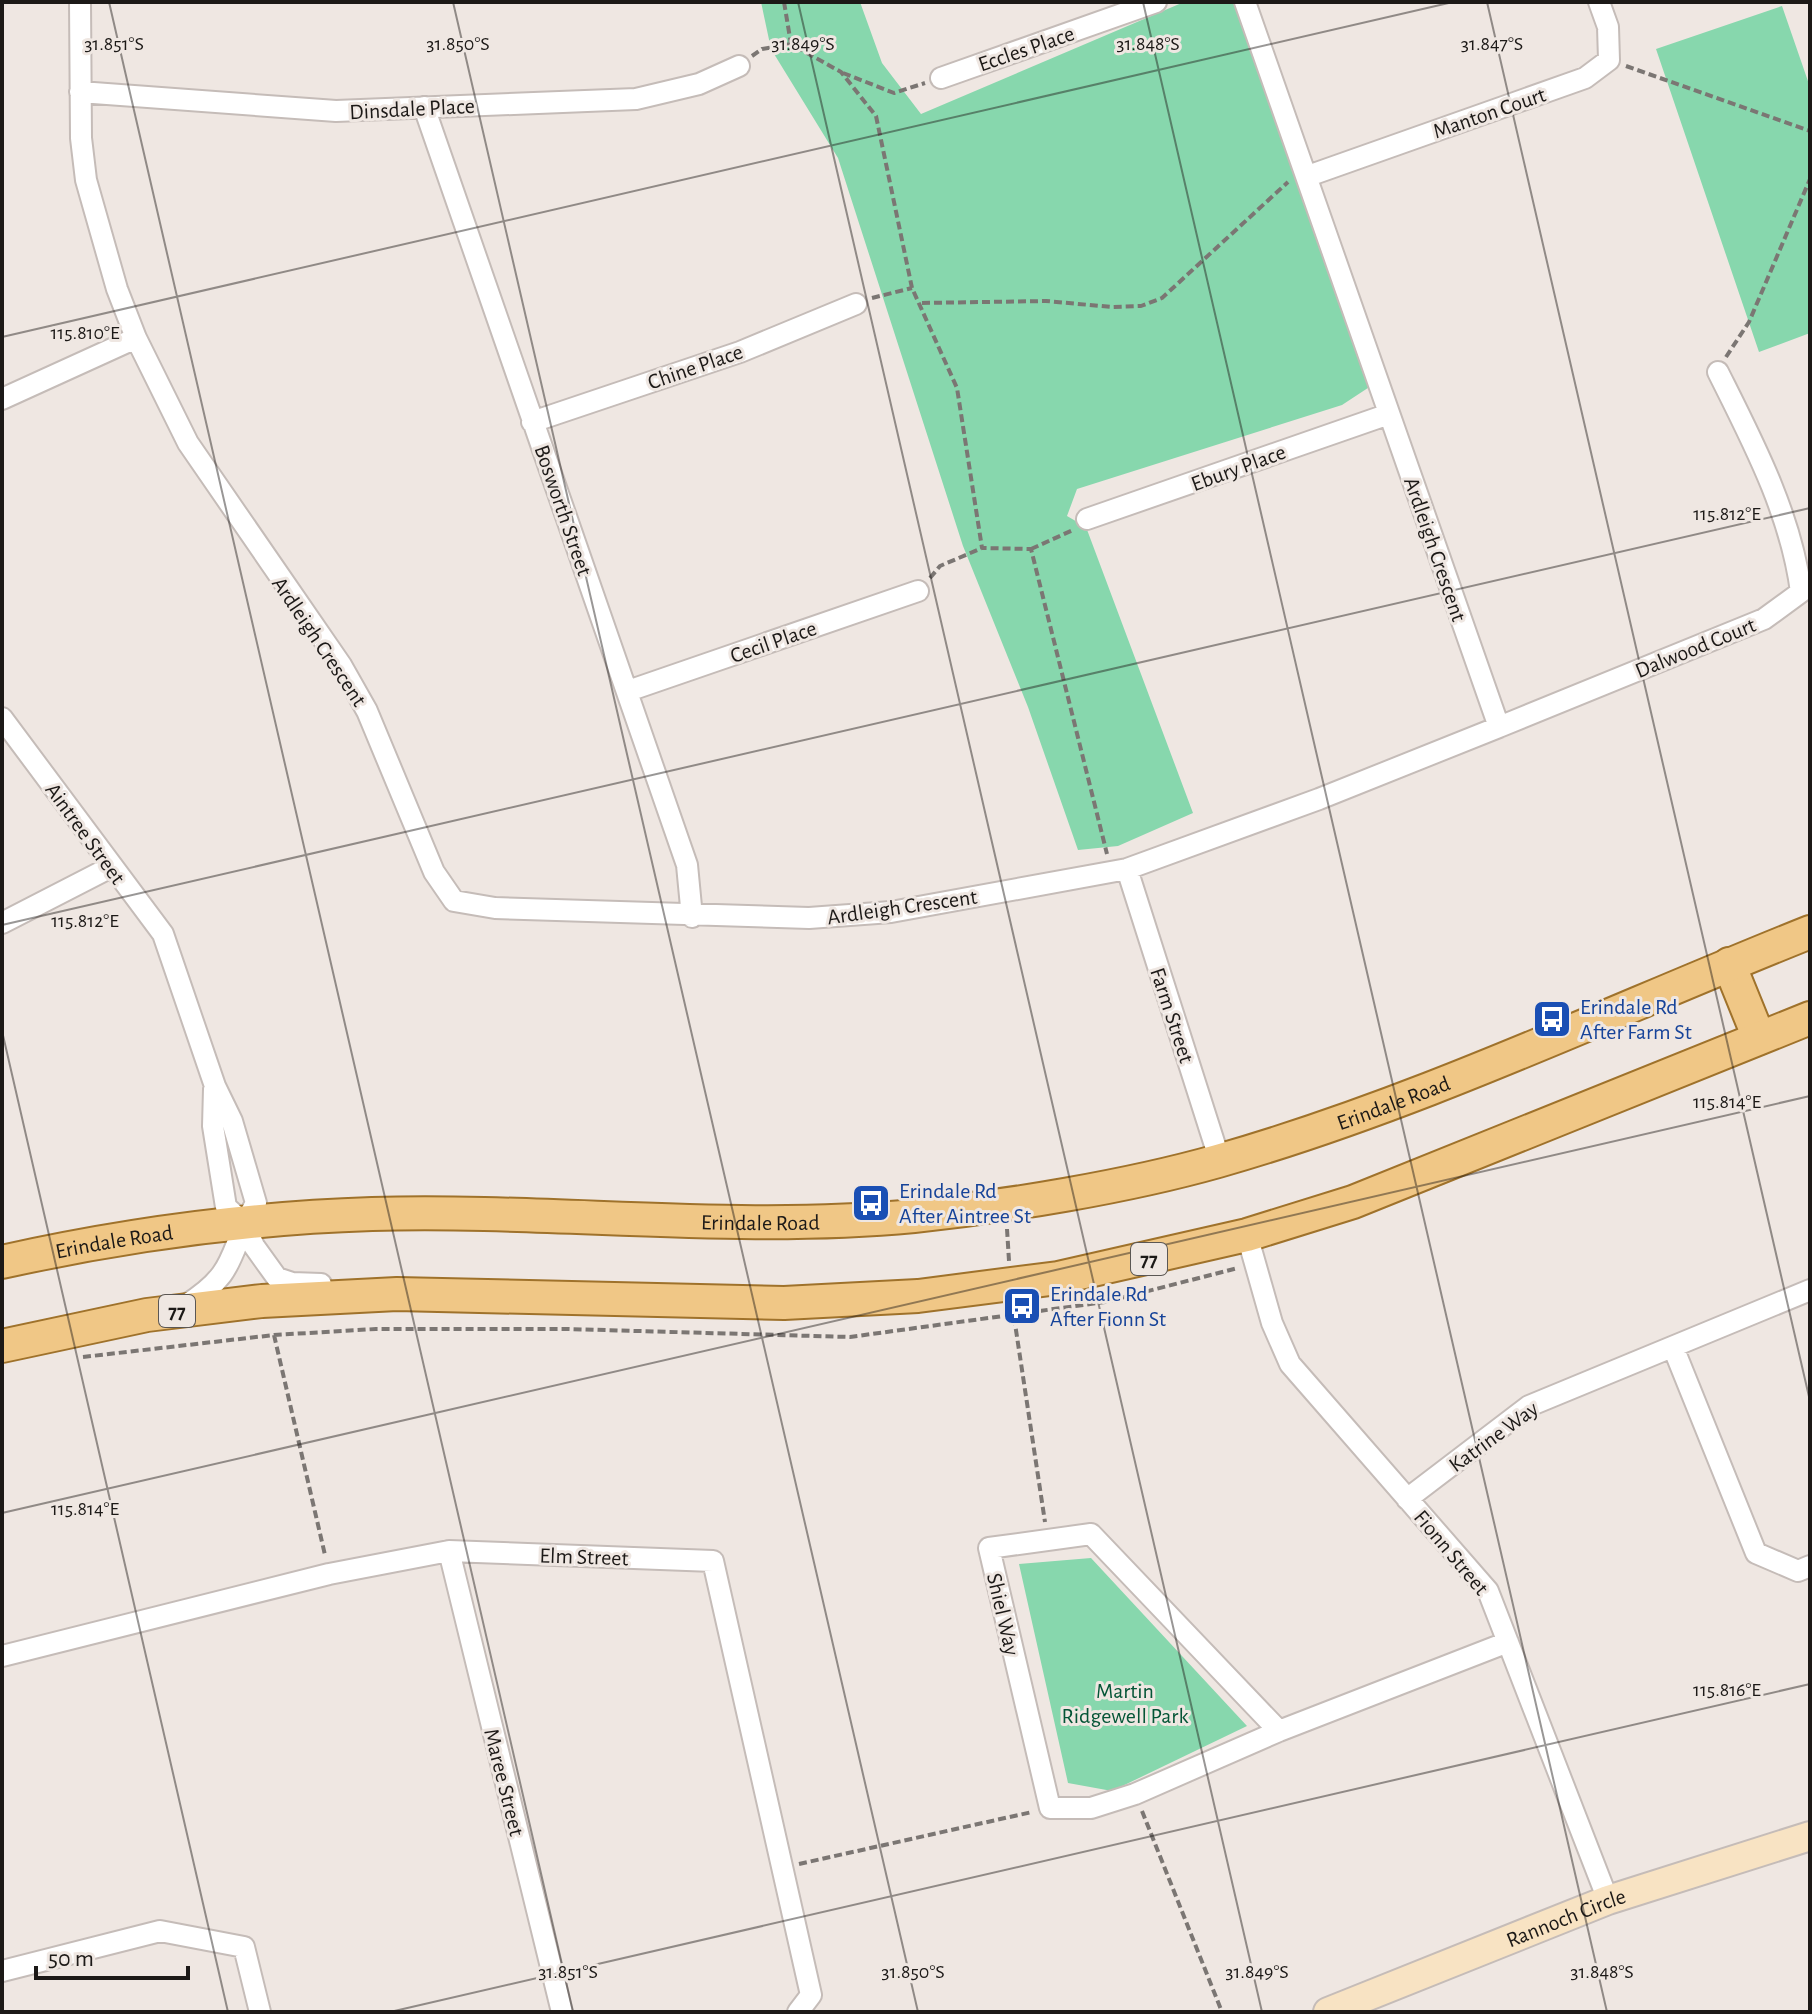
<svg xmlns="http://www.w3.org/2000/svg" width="1812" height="2014" font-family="'Alegreya Sans',sans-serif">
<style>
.green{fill:#87d7ad}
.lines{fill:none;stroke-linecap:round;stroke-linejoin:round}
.street-casing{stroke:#c5bcb8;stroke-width:24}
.secondary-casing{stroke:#c5bcb8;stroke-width:32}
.primary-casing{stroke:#9f722b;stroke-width:36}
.path{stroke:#7b7673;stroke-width:4;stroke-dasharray:8 4;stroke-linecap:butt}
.street{stroke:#fff;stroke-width:20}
.secondary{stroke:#f8e3c3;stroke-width:28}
.primary{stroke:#f0c786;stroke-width:32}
.ticks{fill:none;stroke:#1c1917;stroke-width:2;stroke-opacity:0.45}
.labels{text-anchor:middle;stroke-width:6;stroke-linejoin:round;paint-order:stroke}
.shield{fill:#efe7e2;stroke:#5b5754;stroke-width:2}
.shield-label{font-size:20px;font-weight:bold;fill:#1c1917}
.street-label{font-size:22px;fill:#1c1917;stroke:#efe7e2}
.transit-label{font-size:22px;fill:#164399;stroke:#efe7e2;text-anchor:start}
.park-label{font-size:22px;fill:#045536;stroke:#efe7e2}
.ticks-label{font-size:20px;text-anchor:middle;fill:#1c1917;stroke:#efe7e2;stroke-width:6;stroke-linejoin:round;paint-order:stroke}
</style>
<rect width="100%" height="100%" fill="#efe7e2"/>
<path class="green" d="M761,2H860L882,63L921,114L1184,2H1242L1377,382L1342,405L1077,489L1067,516L1086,527L1193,813L1118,846L1078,850L1028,707L963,546L838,158L771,49Z
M1782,6L1810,87V333L1759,352L1656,49Z
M1091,1558L1247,1726L1112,1791L1068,1783L1019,1564Z"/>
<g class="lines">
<g class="street-casing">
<path id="street" d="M80,2L81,138L86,180L117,289L136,338L188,443L341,665L367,711L434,872L454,901L495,908L809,918L891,912L1127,869L1319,799L1499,727L1245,2
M941,78L1156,2
M80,92L336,111L636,99L699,84L739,66
M424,107L687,865L692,917
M1308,176L1585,78L1609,60L1608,27L1599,2
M2,399L136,338
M532,422L740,352L856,304
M1087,519L1389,414
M628,691L918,591
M2,718L163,934L215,1086L232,1121L256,1203C227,1252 240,1271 186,1305
M1499,727L1764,619L1801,592C1791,514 1753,442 1718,372
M1127,869L1220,1161
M2,923L111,867
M214,1089L213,1126L226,1207L244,1223L254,1246L277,1278L292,1283L321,1284
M1247,1235L1272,1323L1290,1364L1488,1591L1608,1900
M1673,1347L1756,1553L1798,1571L1810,1566
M1407,1499L1529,1406L1810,1290
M449,1551L562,2012
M2,1656L329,1574L449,1551L713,1561L811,1995L798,2012
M1279,1731L1091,1534L989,1548L1050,1808H1091L1135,1794L1279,1731L1508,1642
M2,1971L160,1931L244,1947L260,2012"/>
</g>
<g class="secondary-casing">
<g id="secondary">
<path id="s1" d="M1328,2012L1608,1900L1810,1836"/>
</g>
</g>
<g class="primary-casing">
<g id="primary">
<path d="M1729,964L1759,1038"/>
<path id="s2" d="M2,1262C123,1235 248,1218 372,1214C553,1209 733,1233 914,1216C1009,1206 1126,1187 1218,1161C1421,1103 1614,1010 1810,932"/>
<path d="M2,1346L147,1315L262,1301L397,1294L784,1303L918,1296L1058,1278L1247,1235L1353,1202L1810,1018"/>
</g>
</g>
<path class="path" d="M784,2L791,44L841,72L876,116L912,288L957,388L982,548L1031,549L1107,854
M752,56L762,49L791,44
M1626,66L1810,131
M843,73L894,93L925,83
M872,298L912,288
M922,303L1046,301L1112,307L1141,306L1162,298L1288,182
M1726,357L1749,322L1810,179
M1031,549L1073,530
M930,578L940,566L982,548
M1007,1229L1009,1261
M1014,1317L1045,1522
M274,1335L325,1555
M83,1357L274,1335L376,1329H567L850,1337L1105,1302L1238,1268
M1142,1811L1222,2012
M799,1864L1032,1812"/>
<use href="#street" class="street"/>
<use href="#secondary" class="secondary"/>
<use href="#primary" class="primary"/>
</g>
<path class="ticks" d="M109,2L573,2012M453,2L918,2012M798,2L1262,2012M1143,2L1607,2012M1487,2L1810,1401M2,337L1453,2M2,925L1810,508M2,1031L228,2012M2,1513L1810,1096M390,2012L1810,1684"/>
<defs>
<g id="bus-square" transform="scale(2)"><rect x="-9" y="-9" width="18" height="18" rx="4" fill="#1a4fb4" stroke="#efe7e2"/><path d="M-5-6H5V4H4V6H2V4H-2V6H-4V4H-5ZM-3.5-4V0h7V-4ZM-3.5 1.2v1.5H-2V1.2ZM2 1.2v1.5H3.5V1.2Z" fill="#fff"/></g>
</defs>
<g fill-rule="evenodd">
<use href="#bus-square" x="1552" y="1019"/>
<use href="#bus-square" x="871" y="1203"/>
<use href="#bus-square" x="1022" y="1306"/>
</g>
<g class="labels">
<g class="shield">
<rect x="1131" y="1243" width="36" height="32" rx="6"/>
<rect x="159" y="1295" width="36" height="32" rx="6"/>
</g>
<g class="shield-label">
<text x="1149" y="1266">77</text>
<text x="177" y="1318">77</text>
</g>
<g class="street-label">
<text transform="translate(1026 48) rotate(-19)" y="8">Eccles Place</text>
<text transform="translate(412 108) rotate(-3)" y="8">Dinsdale Place</text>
<text transform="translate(1489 112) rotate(-19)" y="8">Manton Court</text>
<text transform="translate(695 366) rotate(-19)" y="8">Chine Place</text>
<text transform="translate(1238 467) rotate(-20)" y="8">Ebury Place</text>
<text transform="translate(564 510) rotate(71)" y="8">Bosworth Street</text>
<text transform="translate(1436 549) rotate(71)" y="8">Ardleigh Crescent</text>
<text transform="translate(320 641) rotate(56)" y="8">Ardleigh Crescent</text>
<text transform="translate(773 641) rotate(-19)" y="8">Cecil Place</text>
<text transform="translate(1695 647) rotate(-22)" y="8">Dalwood Court</text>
<text transform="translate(86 833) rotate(54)" y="8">Aintree Street</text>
<text transform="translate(902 906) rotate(-8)" y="8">Ardleigh Crescent</text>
<text transform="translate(1173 1015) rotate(72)" y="8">Farm Street</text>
<text dy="8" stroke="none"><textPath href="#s2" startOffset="1410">Erindale Road</textPath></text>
<text dy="8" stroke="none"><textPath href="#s2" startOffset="762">Erindale Road</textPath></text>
<text dy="8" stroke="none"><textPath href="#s2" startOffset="114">Erindale Road</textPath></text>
<text transform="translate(1493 1436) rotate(-36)" y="8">Katrine Way</text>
<text transform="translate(1452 1552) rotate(50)" y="8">Fionn Street</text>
<text transform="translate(584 1556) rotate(2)" y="8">Elm Street</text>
<text transform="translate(1004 1614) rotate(77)" y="8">Shiel Way</text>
<text transform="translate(505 1782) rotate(76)" y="8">Maree Street</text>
<text dy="8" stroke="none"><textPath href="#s1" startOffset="256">Rannoch Circle</textPath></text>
</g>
<g class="transit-label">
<text x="1580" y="1014">Erindale Rd<tspan x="1580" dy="25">After Farm St</tspan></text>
<text x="899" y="1198">Erindale Rd<tspan x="899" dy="25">After Aintree St</tspan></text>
<text x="1050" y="1301">Erindale Rd<tspan x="1050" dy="25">After Fionn St</tspan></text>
</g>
<g class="park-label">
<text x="1125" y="1698">Martin<tspan x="1125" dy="25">Ridgewell Park</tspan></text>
</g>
</g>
<g class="ticks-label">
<text x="114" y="50">31.851°S</text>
<text x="458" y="50">31.850°S</text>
<text x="803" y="50">31.849°S</text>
<text x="1148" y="50">31.848°S</text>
<text x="1492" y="50">31.847°S</text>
<text x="85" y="339">115.810°E</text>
<text x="1727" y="520">115.812°E</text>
<text x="85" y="927">115.812°E</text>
<text x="1727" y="1108">115.814°E</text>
<text x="85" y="1515">115.814°E</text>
<text x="1727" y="1696">115.816°E</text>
<text x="568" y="1978">31.851°S</text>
<text x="913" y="1978">31.850°S</text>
<text x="1257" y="1978">31.849°S</text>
<text x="1602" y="1978">31.848°S</text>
</g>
<rect width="1812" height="2014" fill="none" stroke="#1c1917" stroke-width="8"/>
<path d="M36 1966v12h152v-12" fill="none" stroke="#1c1917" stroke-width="4"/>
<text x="48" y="1966" font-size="24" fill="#1c1917" stroke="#efe7e2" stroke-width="6" paint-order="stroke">50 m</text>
</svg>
